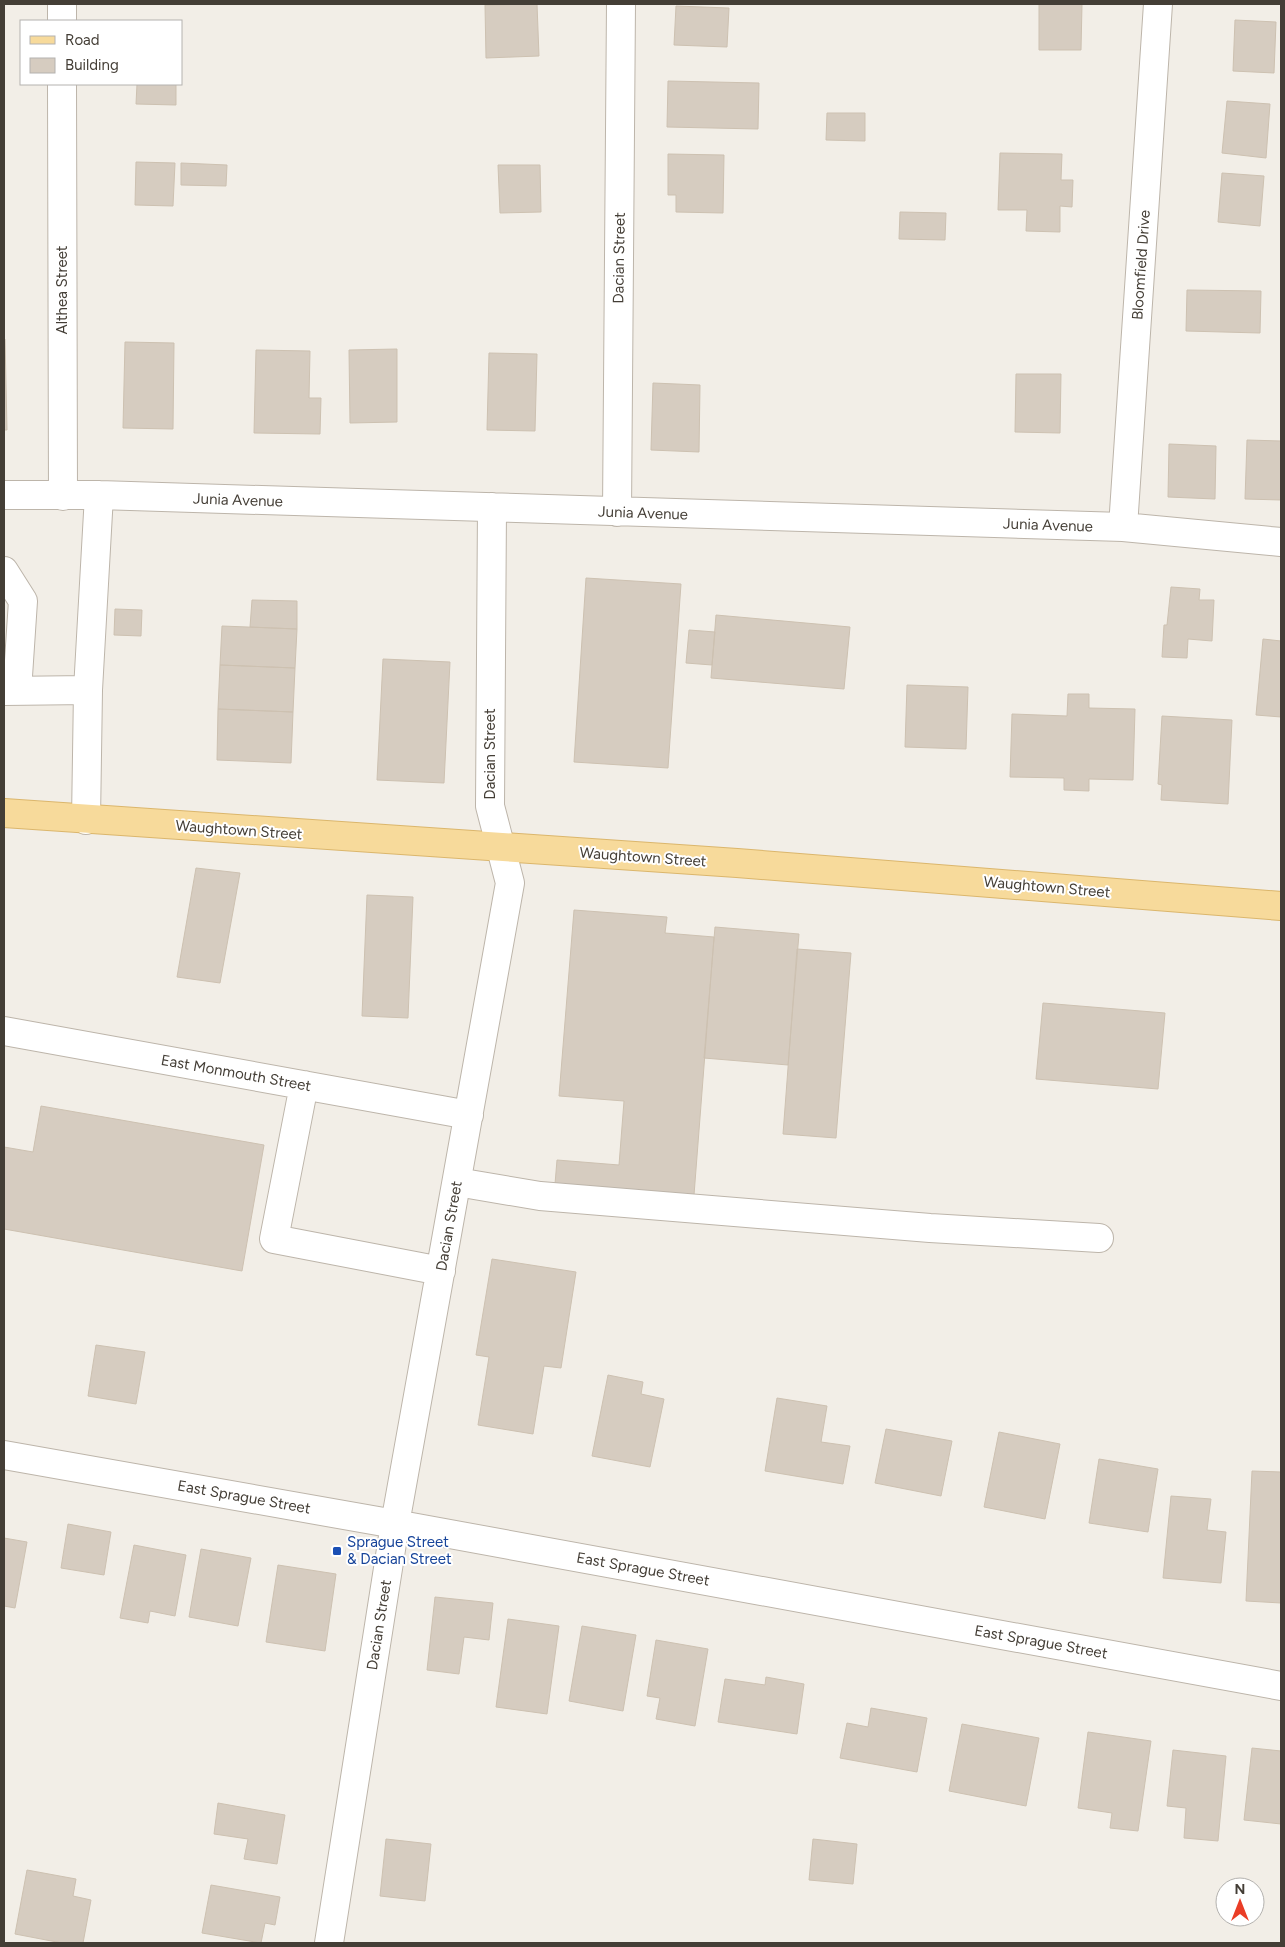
<svg xmlns="http://www.w3.org/2000/svg" width="1285" height="1947" font-family="Figtree,sans-serif">
<style>
.building{fill:#d6ccc0;stroke:#cdc1b1}
.lines{fill:none;stroke-linecap:round;stroke-linejoin:round}
.minor-casing{stroke:#bdb5aa;stroke-width:30}
.major-casing{stroke:#dbb66c;stroke-width:30}
.minor{stroke:#fff;stroke-width:28}
.major{stroke:#f7da9b;stroke-width:28}
.transit-dot{fill:#1a4fb4;stroke:#fff;stroke-width:2}
.labels{text-anchor:middle;stroke-width:4;stroke-linejoin:round;paint-order:stroke}
.street-label{font-size:15px;fill:#443e36;stroke:#fff}
.transit-label{font-size:15px;fill:#164399;stroke:#fff;text-anchor:start}
</style>
<rect width="100%" height="100%" fill="#f2eee7"/>
<path class="building" d="M537,4L539,56L486,58L485,5Z
M1039,4H1082L1081,50H1039Z
M676,6L729,8L727,47L674,45Z
M1235,20L1276,22L1274,73L1233,71Z
M668,81L759,83L758,129L667,127Z
M137,84H176V105L136,104Z
M1227,101L1270,104L1266,158L1222,153Z
M827,113H865V141L826,140Z
M1000,153L1062,154L1061,180H1073L1072,207L1060,206V232L1026,231L1027,210H998Z
M668,154L724,155L723,213L676,212V195H668Z
M136,162L175,163L173,206L135,205Z
M181,163L227,165L226,186L181,185Z
M498,165H540L541,212L500,213Z
M1222,173L1264,176L1260,226L1218,222Z
M900,212L946,213L945,240L899,239Z
M1187,290L1261,291L1260,333L1186,331Z
M4,339H5L7,430H4Z
M125,342L174,343L173,429L123,428Z
M397,349V422L350,423L349,350Z
M256,350L310,351L309,398H321L320,434L254,433Z
M489,353L537,354L535,431L487,430Z
M1016,374H1061L1060,433L1015,432Z
M653,383L700,385L699,452L651,450Z
M1247,440L1281,441V500L1245,499Z
M1169,444L1216,446L1215,499L1168,497Z
M586,578L681,584L668,768L574,762Z
M1171,587L1200,589L1199,600H1214L1212,641L1188,639L1187,658L1162,657L1164,625H1167Z
M252,600L297,601V629L250,627Z
M115,609L142,610L141,636L114,635Z
M716,615L850,627L844,689L711,678Z
M222,626L297,629L295,668L220,665Z
M689,630L715,632L712,665L686,663Z
M1263,639L1281,641V717L1256,715Z
M383,659L450,662L444,783L377,780Z
M220,665L295,668L293,712L218,709Z
M907,685L968,687L966,749L905,747Z
M1068,694H1089V708L1135,709L1133,780L1089,779V791L1064,790V778L1010,777L1012,714L1067,716Z
M218,709L293,712L291,763L217,760Z
M1162,716L1232,720L1228,804L1161,800L1162,785L1158,784Z
M196,868L240,873L220,983L177,977Z
M367,895L413,897L408,1018L362,1016Z
M574,910L667,917L665,933L714,937L694,1195L555,1184L557,1160L619,1165L624,1101L559,1096Z
M715,927L799,934L788,1065L704,1058Z
M797,949L851,953L836,1138L783,1134Z
M1043,1003L1165,1013L1158,1089L1036,1079Z
M41,1106L264,1145L242,1271L4,1229V1147L33,1152Z
M492,1259L576,1272L561,1368L544,1366L533,1434L478,1425L489,1357L476,1355Z
M96,1345L145,1352L136,1404L88,1396Z
M608,1375L643,1382L641,1394L664,1399L650,1467L592,1456Z
M777,1398L827,1406L821,1442L850,1446L843,1484L765,1471Z
M886,1429L952,1441L941,1496L875,1483Z
M999,1432L1060,1444L1045,1519L984,1507Z
M1099,1459L1158,1469L1148,1532L1089,1523Z
M1252,1471L1281,1472V1603L1246,1601Z
M1171,1496L1211,1499L1207,1530L1226,1532L1221,1583L1163,1578Z
M68,1524L111,1532L104,1575L61,1568Z
M4,1538L27,1542L15,1608L4,1606Z
M134,1545L186,1555L175,1616L150,1611L148,1623L120,1618Z
M201,1549L251,1558L238,1626L189,1617Z
M278,1565L336,1574L325,1651L266,1642Z
M435,1597L493,1603L489,1640L464,1637L459,1674L427,1670Z
M508,1619L559,1626L547,1714L496,1707Z
M582,1626L636,1635L623,1711L569,1701Z
M656,1640L708,1649L695,1726L656,1719L660,1698L647,1696Z
M766,1677L804,1684L797,1734L718,1722L725,1679L765,1685Z
M871,1708L927,1718L917,1772L840,1758L847,1723L868,1727Z
M962,1724L1039,1738L1026,1806L949,1791Z
M1088,1732L1151,1741L1138,1831L1110,1828L1112,1813L1078,1808Z
M1252,1748L1281,1751V1824L1244,1820Z
M1173,1750L1226,1756L1218,1841L1184,1838L1186,1808L1167,1806Z
M218,1803L285,1815L277,1864L244,1859L248,1839L214,1834Z
M386,1839L431,1844L425,1901L380,1896Z
M813,1839L857,1844L853,1884L809,1880Z
M27,1870L76,1879L73,1896L91,1900L83,1943H62L15,1934Z
M211,1885L280,1897L275,1925L265,1923L261,1943L202,1933Z"/>
<g class="lines">
<g class="minor-casing">
<path id="minor" d="M62,4V21
M62,84L63,496
M4,495H99L1123,527L1281,542
M617,512L621,4
M1123,527L1158,4
M4,571L23,601L17,691
M4,691L88,690L99,495
M86,820L88,690
M4,1031L469,1115
M304,1085L274,1239L441,1271
M457,1182L540,1196L930,1228L1099,1238
M4,1455L395,1524L1281,1686
M329,1943L395,1524L510,883L490,806L492,507"/>
</g>
<g class="major-casing">
<path id="major" d="M4,813L737,863L1281,906"/>
</g>
<use href="#minor" class="minor"/>
<use href="#major" class="major"/>
</g>
<rect class="transit-dot" x="332" y="1546" width="10" height="10" rx="2.5"/>
<g class="labels">
<g class="street-label">
<text transform="translate(619 258) rotate(-89)" y="5">Dacian Street</text>
<text transform="translate(1141 265) rotate(-86)" y="5">Bloomfield Drive</text>
<text transform="translate(62 290) rotate(-90)" y="5">Althea Street</text>
<text transform="translate(238 500) rotate(2)" y="5">Junia Avenue</text>
<text transform="translate(643 513) rotate(2)" y="5">Junia Avenue</text>
<text transform="translate(1048 525) rotate(2)" y="5">Junia Avenue</text>
<text transform="translate(490 754) rotate(-90)" y="5">Dacian Street</text>
<text transform="translate(239 830) rotate(4)" y="5">Waughtown Street</text>
<text transform="translate(643 857) rotate(4)" y="5">Waughtown Street</text>
<text transform="translate(1047 887) rotate(5)" y="5">Waughtown Street</text>
<text transform="translate(236 1073) rotate(10)" y="5">East Monmouth Street</text>
<text transform="translate(449 1226) rotate(-80)" y="5">Dacian Street</text>
<text transform="translate(244 1497) rotate(10)" y="5">East Sprague Street</text>
<text transform="translate(643 1569) rotate(10)" y="5">East Sprague Street</text>
<text transform="translate(379 1625) rotate(-81)" y="5">Dacian Street</text>
<text transform="translate(1041 1642) rotate(10)" y="5">East Sprague Street</text>
</g>
<g class="transit-label">
<text x="347" y="1547">Sprague Street<tspan x="347" dy="17">&amp; Dacian Street</tspan></text>
</g>
</g>
<rect width="1285" height="1947" fill="none" stroke="#443e36" stroke-width="10"/>
<rect x="20" y="20" width="162" height="65" fill="#ffffff" stroke="#b4b2af"/>
<rect x="30" y="36" width="25" height="8" fill="#f7da9b" stroke="#b4b2af"/>
<text x="65" y="45" font-size="15" fill="#443e36">Road</text>
<rect x="30" y="58" width="25" height="15" fill="#d6ccc0" stroke="#b4b2af"/>
<text x="65" y="70" font-size="15" fill="#443e36">Building</text>
<g transform="translate(1240 1902)"><circle r="24" fill="#ffffff" stroke="#b4b2af"/>
<path d="M0-4L9 19L0 12L-9 19Z" fill="#ea3d26"/>
<text y="-8" font-size="14" font-weight="bold" text-anchor="middle" fill="#443e36">N</text>
</g>
</svg>
